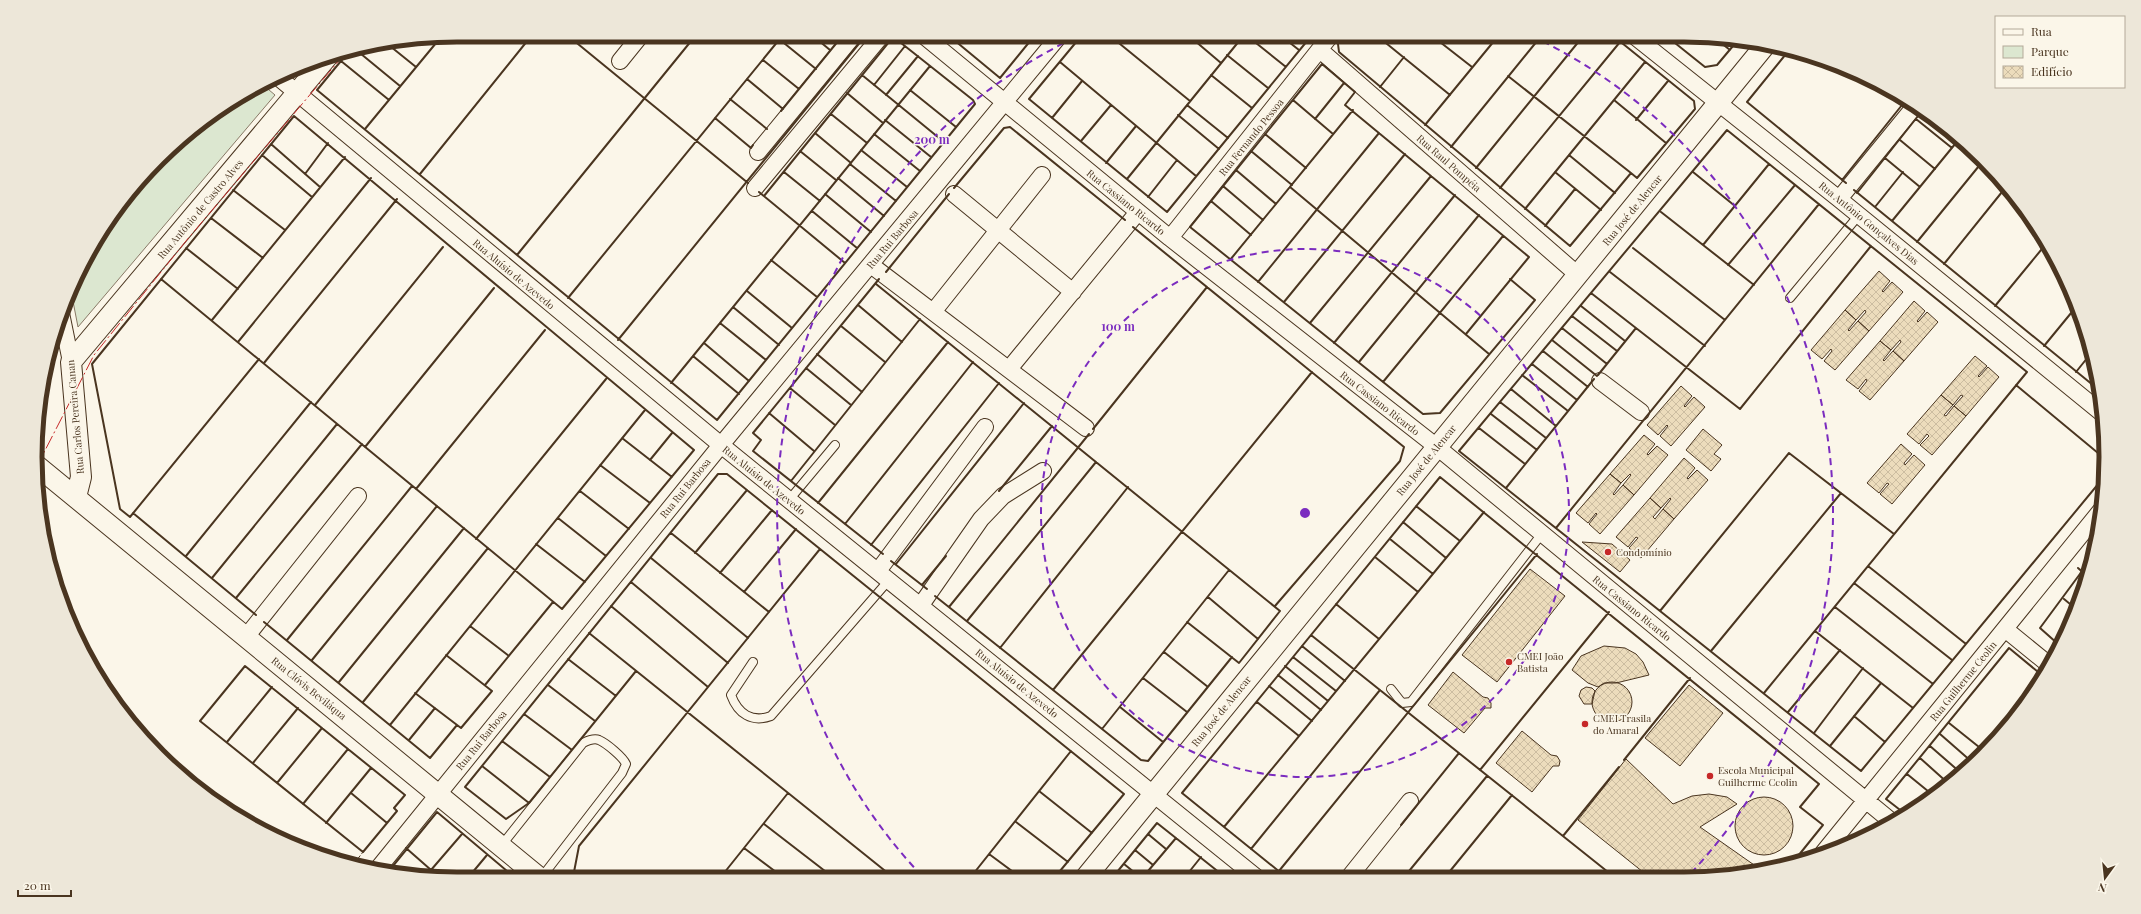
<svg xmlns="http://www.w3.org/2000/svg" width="2141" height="914" font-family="'Playfair Display',serif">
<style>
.park{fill:#dce7d0;stroke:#887966}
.building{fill:url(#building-cross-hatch);stroke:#4a3520}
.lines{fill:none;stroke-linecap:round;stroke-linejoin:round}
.service-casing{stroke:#4a3520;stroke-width:10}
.minor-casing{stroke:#4a3520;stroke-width:18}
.tertiary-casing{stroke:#4a3520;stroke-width:22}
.service{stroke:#fbf6e9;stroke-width:8}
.minor{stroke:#fbf6e9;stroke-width:16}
.tertiary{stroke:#fbf6e9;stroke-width:20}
.fence{stroke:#4a3520;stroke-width:1;stroke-dasharray:5 2;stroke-linecap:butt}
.wall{stroke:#4a3520;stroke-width:2}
.power{stroke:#c62828;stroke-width:1;stroke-dasharray:14 3 2 3;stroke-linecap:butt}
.ring{fill:none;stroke:#7b2cbf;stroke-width:2;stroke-dasharray:7 5}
.poi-dot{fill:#c62828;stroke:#fbf6e9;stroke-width:1.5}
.labels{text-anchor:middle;stroke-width:3;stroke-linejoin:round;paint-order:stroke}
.street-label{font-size:10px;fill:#4a3520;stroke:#fbf6e9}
.poi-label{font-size:10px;fill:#4a3520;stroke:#fbf6e9;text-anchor:start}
.rim{fill:none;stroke:#4a3520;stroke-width:5}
.centre{fill:#7b2cbf;stroke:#fbf6e9;stroke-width:2}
.ring-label{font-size:12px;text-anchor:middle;font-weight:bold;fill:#7b2cbf;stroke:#fbf6e9;stroke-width:3;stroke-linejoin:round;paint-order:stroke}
</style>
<defs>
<pattern id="building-cross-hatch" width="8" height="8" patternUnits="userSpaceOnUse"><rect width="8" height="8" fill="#ecdcbc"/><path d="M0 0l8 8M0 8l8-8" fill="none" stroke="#ccbda1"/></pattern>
</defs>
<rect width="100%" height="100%" fill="#fbf6e9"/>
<path class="park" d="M262,84L275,95L78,327L71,291L91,246L140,179L179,140L246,91Z"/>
<path class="building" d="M1879,271L1890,281L1882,291L1883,292L1892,282L1903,292L1869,331L1858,321L1866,312L1865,310L1856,320L1845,310Z
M1914,301L1925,311L1917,321L1918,322L1927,312L1938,322L1904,361L1893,351L1901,342L1900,340L1891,350L1880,341Z
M1845,310L1856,320L1848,330L1849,331L1858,321L1869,331L1835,370L1824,361L1832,351L1831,349L1822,359L1811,350Z
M1880,341L1891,350L1883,360L1884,361L1893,351L1904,361L1870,400L1859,391L1867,381L1866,379L1858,389L1846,380Z
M1975,356L1987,366L1978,376L1979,377L1988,367L1999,377L1966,416L1954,406L1963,396L1961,395L1953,405L1941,395Z
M1681,386L1692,396L1684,406L1685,407L1694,397L1705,407L1671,446L1660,436L1668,426L1667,425L1658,435L1647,425Z
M1941,395L1953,405L1944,415L1946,416L1954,406L1966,416L1932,455L1920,445L1929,436L1927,434L1919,444L1907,434Z
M1703,429L1722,445L1714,454L1721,459L1711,471L1686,450Z
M1644,435L1655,444L1647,454L1648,455L1657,446L1668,455L1634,495L1623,485L1631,475L1630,474L1621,483L1610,474Z
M1901,444L1912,454L1904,463L1905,465L1914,455L1925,465L1892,504L1880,494L1889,484L1887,483L1879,493L1867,483Z
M1684,458L1695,468L1687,478L1688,479L1697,470L1708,480L1674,519L1663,509L1671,499L1670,498L1661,508L1650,498Z
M1610,474L1621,483L1613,494L1614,495L1623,485L1634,495L1600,534L1589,524L1597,514L1596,513L1588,523L1576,513Z
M1650,498L1661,508L1653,517L1655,519L1663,509L1674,519L1641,558L1629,548L1638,538L1636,537L1628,547L1616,537Z
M1582,542L1612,544L1630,560L1620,572Z
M1530,569L1565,596L1497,682L1462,655Z
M1604,646L1625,648L1636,654L1643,662L1649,675L1616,683H1604L1598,687L1588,683L1572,670L1581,656Z
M1453,672L1483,697L1488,698L1491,703V708H1485L1464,733L1428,705Z
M1592 702a20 20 0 1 1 40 0a20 20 0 1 1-40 0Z
M1689,685L1723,713L1680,766L1645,738Z
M1586,687L1592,688L1595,691L1592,704H1584L1579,696L1581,690Z
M1522,731L1551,755L1557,756L1560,761L1559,766H1553L1532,792L1496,763Z
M1626,759L1673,804L1692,796L1709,794L1727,797L1737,804L1700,827L1757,867L1753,872L1739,875L1648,876L1578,820Z
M1735 826a29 29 0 1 1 58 0a29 29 0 1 1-58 0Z"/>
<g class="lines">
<g class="service-casing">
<path id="service" d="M1790,298L1859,215
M789,500L835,445
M753,662L731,695C738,714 752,723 771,716L889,580
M1391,689L1402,703L1411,702L1541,535
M501,846L583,743C589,740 594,738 599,740C606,743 623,757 626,764L622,773L541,878
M511,879L523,865"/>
</g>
<g class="minor-casing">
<path id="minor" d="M923,35L1170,238L1437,447L1891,821
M1633,35L1839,199L2103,414
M1320,50L1578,275
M620,61L641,35
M278,77L721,445L1256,877
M758,152L854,35
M755,188L882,35
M954,194L1073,292
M1839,199L1915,106
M1170,238L1331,35
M871,265L1086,428
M933,312L1042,175
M61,313L71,362
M1009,369L1138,212
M1600,381L1641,412
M878,571L985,427
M921,605L981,519L1003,496L1043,471
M2005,629L2048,664
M246,637L358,496
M1823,853L2102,509
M376,871L721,445L1060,35
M1350,876L1410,801"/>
</g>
<g class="tertiary-casing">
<path id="tertiary" d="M36,465L541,879
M76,497L81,477L71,362L328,56
M1086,877L1767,43"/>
</g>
<use href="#service" class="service"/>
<use href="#minor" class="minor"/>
<use href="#tertiary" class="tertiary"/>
<path class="fence" d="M353,865L363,852"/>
<path class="wall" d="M567,35L748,183
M611,35L621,42
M812,35L830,50
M948,35L1000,78L1035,35
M1027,35L1032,39
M1082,35L1029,99L1167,212L1312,35
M1109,35L1190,101
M1188,35L1221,63
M1246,35L1286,67
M1280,35L1299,50
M1345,35L1338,44L1339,52L1570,246L1631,173L1637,178L1695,109L1694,101L1612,35
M1376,35L1450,95
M1431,35L1472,67
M1483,35L1493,43
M1665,35L1705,67L1717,65L1738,40
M1715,38L1730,50
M779,39L816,69
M818,40L821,35
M385,42L416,67
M355,49L400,86
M1790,49L1747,102L1846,183
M350,50L317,90L717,420L975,104L973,100L891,35
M1227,55L1268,88
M763,60L799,89
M341,61L389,100
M1060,62L1196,176
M862,75L944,142
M1211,75L1252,108
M1508,76L1631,173
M747,79L783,109
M874,85L905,46
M1380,87L1404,57
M910,90L956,127
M847,93L883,123
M886,95L918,56
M730,99L767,129
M1293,100L1333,134
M1614,100L1666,143
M1187,105L1228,138
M781,111L843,35
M831,114L867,143
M1178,115L1219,149
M715,118L751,148L753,145
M1052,118L1082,81
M1315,119L1344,83
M1916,119L1952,148
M885,120L931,157
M1636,120L1668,81
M1425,125L1499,35
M365,129L441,37
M815,133L851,163
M874,134L920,171
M1265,134L1306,168
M1900,140L1935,169
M1081,141L1111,105
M271,144L320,187
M1451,147L1542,35
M861,150L907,187
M800,151L836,180
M1251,151L1292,185
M262,155L312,197
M1569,155L1615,193
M1885,158L1920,187
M1106,163L1136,126
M850,164L896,201
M1476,168L1584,35
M1236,170L1276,204
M784,172L820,201
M1555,172L1601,210
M1693,172L1735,206
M305,174L328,143
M420,174L532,35
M838,178L884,216
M1127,179L1244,35
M1842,180L1906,100
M1223,186L1263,220
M1290,187L1489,354
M954,188L1004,128L1010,127L1125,220
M1500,188L1620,42
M233,190L285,230
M1854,190L2099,390
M759,192L845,263
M1857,193L1922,111
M825,194L871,232
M764,196L893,37
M1148,197L1177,160
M1211,201L1251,235
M1875,207L1903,172
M1525,209L1645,62
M812,211L857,248
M1661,212L1754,285
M211,218L263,258
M1892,221L1960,138
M1545,226L1575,189
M1133,227L1404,447L1400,461L1275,606
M1917,242L1983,161
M1703,245L1769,164
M186,248L238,289
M1633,248L1725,320
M517,255L696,35
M771,260L817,297
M1230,260L1353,110
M1944,264L2006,187
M1728,265L1795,185
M886,272L949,194
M1610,272L1705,346
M161,279L562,609L694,450L294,116L92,364L120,509L130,517L259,359
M879,279L753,433L761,440L753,451L883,554
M1258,282L1379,133
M876,284L1280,611L1239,663L1187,622
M747,291L792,328
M1591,293L1740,409L1871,246
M568,298L783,35
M1284,302L1405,154
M858,305L902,342
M1581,306L1625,341
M1995,306L2046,244
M733,307L779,345
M1572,316L1617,351
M212,320L345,157
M720,323L766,360
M1310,323L1431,176
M841,326L885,362
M1562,328L1607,364
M1466,334L1529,257L1345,105L1355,92L1322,64L1190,227L1423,414L1440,413L1535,300L1510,279
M618,340L866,35
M1552,340L1597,376
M238,342L371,178
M704,343L749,381
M1334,343L1455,195
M2044,346L2076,307
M1543,351L1588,387
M817,354L862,392
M693,356L739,394
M1359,362L1479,215
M264,363L397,199
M1532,364L1577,400
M806,368L851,405
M2076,372L2092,352
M1522,375L1568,411
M1598,375L1636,328
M1383,382L1503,236
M671,383L930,66
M2016,385L2104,458
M790,388L835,425
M1511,389L1556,426
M1500,402L1546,438
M315,405L443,247
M769,413L814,451
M1491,414L1537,450
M1479,428L1525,464
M1093,429L1207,287
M622,438L672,477
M365,447L494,288
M650,460L672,433
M600,465L650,503
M791,481L920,319
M1506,488L1594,379
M416,489L545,330
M580,491L629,529
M999,491L1052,426
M818,503L948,342
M1416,506L1460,541
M133,513L256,615
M558,518L606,556
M1403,522L1446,558
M845,524L973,362
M1556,528L1819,204
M671,533L769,612
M476,539L606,379
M1390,539L1433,574
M536,544L585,582
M871,545L999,383
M695,553L747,490
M2090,553L2092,555
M186,556L311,402
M1375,557L1418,592
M651,558L748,638
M891,561L927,589
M896,564L1024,403
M1868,566L1966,644
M2078,568L2087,576
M720,573L772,510
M212,578L337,424
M631,582L728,663
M1854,583L1952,660
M922,585L946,556
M744,592L796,529
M935,596L1141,760L1148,761L1232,657
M1208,597L1258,639
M236,598L362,444
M2064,599L2076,609
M1336,604L1379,639
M611,606L708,687
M949,607L1089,434
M1835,607L1933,684
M1660,611L1789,453L1894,534
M967,621L1096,462
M264,622L430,758L457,725
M470,626L509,656
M1815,631L1913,708
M589,633L894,878
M1311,635L1613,876
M287,640L412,486
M2058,644L2040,628L2091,559
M1302,646L1345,681
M1000,648L1128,487
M1711,651L1841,493
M1164,652L1208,687
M1293,657L1336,691
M568,659L616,696
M312,660L437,506
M245,666L405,795L394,808L397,811L363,852L200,721Z
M1285,666L1328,701
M636,671L529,803L506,819L465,787L718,474H727L1124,794L1055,877
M1278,675L1321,710
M1143,678L1187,712
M339,682L464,528
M485,685L553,602
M548,685L595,721
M1269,686L1312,721
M1053,690L1312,372
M415,693L461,728L492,691L446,655
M1764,693L2027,372L1727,130L1459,451L1861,771L2104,477
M363,702L488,548
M1257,702L1299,736
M1120,707L1163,742
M1788,712L1840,650
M524,714L572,750
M1854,716L1885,742
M1949,723L1984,751
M390,725L645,410
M1102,729L1229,570
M1814,733L1863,668
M1940,734L1972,762
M409,740L435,708
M502,741L550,777
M227,742L272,687
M1830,746L1881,683
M1930,746L1961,773
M1920,758L1949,784
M1624,760L1690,678
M253,763L298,708
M482,766L529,803
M1480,770L1609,612
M1907,774L1934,796
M277,783L322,728
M1039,791L1092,833
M351,793L387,823
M303,804L348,749
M1904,813L1886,799L2009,648L2043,676
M1016,822L1068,862
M326,823L371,768
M764,824L834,878
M1401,825L1459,753
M1224,827L1484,512
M1148,834L1166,849
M1563,836L1619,767
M1857,840L1867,828L1875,830
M406,848L439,877
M744,848L784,878
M1251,849L1380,690
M1135,850L1153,865
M989,854L1020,877
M1124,864L1140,877
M431,870L462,834
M1279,871L1537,554
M388,872L437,812L513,876
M1405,876L1487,776
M1446,876L1512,795
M1113,877L1157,823L1225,877
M1143,877L1176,838
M1185,877L1201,857
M1286,877L1182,793L1440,477L1819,784L1800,807L1823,825L1794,861
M720,878L788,793
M970,878L1071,751
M467,879L487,855
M582,879L574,872L579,846L820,549"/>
<path class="power" d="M36,468L94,355L186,241L347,51"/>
</g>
<g class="ring">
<circle cx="1305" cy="513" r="264"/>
<path d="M922 876A528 528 0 0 1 1078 36M1532 36A528 528 0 0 1 1691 873"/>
</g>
<g class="poi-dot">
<circle cx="1608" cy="552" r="4"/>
<circle cx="1509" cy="662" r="4"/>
<circle cx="1585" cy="724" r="4"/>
<circle cx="1710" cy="776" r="4"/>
</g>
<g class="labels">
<g class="street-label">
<text transform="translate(1251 137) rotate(-51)" y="4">Rua Fernando Pessoa</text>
<text transform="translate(1449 163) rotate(41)" y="4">Rua Raul Pompéia</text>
<text transform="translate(1126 202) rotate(39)" y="4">Rua Cassiano Ricardo</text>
<text transform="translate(200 209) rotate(-50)" y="4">Rua Antônio de Castro Alves</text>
<text transform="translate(1632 210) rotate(-51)" y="4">Rua José de Alencar</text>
<text transform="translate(1869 223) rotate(39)" y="4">Rua Antônio Gonçalves Dias</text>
<text transform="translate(892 239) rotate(-50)" y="4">Rua Rui Barbosa</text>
<text transform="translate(514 274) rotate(40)" y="4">Rua Aluísio de Azevedo</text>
<text transform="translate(1380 403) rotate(38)" y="4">Rua Cassiano Ricardo</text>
<text transform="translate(75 417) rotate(-95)" y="4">Rua Carlos Pereira Canan</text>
<text transform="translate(1426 460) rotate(-51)" y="4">Rua José de Alencar</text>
<text transform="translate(764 480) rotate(39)" y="4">Rua Aluísio de Azevedo</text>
<text transform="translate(685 488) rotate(-51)" y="4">Rua Rui Barbosa</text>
<text transform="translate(1632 608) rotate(39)" y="4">Rua Cassiano Ricardo</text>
<text transform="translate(1963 681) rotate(-51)" y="4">Rua Guilherme Ceolin</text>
<text transform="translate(1017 683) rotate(39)" y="4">Rua Aluísio de Azevedo</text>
<text transform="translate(309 688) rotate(39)" y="4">Rua Clóvis Beviláqua</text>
<text transform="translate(1221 711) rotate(-51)" y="4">Rua José de Alencar</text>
<text transform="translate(481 740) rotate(-51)" y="4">Rua Rui Barbosa</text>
</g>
<g class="poi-label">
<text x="1616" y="556">Condomínio</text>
<text x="1517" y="660">CMEI João<tspan x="1517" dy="12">Batista</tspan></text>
<text x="1593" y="722">CMEI Trasila<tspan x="1593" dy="12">do Amaral</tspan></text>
<text x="1718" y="774">Escola Municipal<tspan x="1718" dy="12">Guilherme Ceolin</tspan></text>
</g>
</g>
<path d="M0 0H2141V914H0ZM457 42H1684A415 415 0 0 1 2099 457V457A415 415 0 0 1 1684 872H457A415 415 0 0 1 42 457V457A415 415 0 0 1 457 42Z" fill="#ede7d9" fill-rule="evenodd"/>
<path class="rim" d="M457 42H1684A415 415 0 0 1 2099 457V457A415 415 0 0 1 1684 872H457A415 415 0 0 1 42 457V457A415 415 0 0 1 457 42Z"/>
<circle cx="1305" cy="513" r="6" class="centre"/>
<g class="ring-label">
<text x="932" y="144">200 m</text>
<text x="1118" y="331">100 m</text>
</g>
<rect x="1995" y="16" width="130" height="72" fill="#fbf6e9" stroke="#b4a999"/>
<rect x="2003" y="29" width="20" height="6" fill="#fbf6e9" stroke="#b4a999"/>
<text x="2031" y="36" font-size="12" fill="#4a3520">Rua</text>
<rect x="2003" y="46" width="20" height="12" fill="#dce7d0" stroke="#b4a999"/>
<text x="2031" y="56" font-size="12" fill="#4a3520">Parque</text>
<rect x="2003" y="66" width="20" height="12" fill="url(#building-cross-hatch)" stroke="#b4a999"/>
<text x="2031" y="76" font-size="12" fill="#4a3520">Edifício</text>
<g transform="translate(2105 878) rotate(195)" stroke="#fbf6e9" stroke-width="3" paint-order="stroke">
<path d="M0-3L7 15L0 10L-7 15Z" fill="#4a3520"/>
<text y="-6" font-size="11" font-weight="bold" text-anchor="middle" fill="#4a3520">N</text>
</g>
<path d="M18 890v6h53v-6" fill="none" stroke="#4a3520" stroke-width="2"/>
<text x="24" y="890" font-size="12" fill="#4a3520" stroke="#fbf6e9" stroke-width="3" paint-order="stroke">20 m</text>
</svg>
